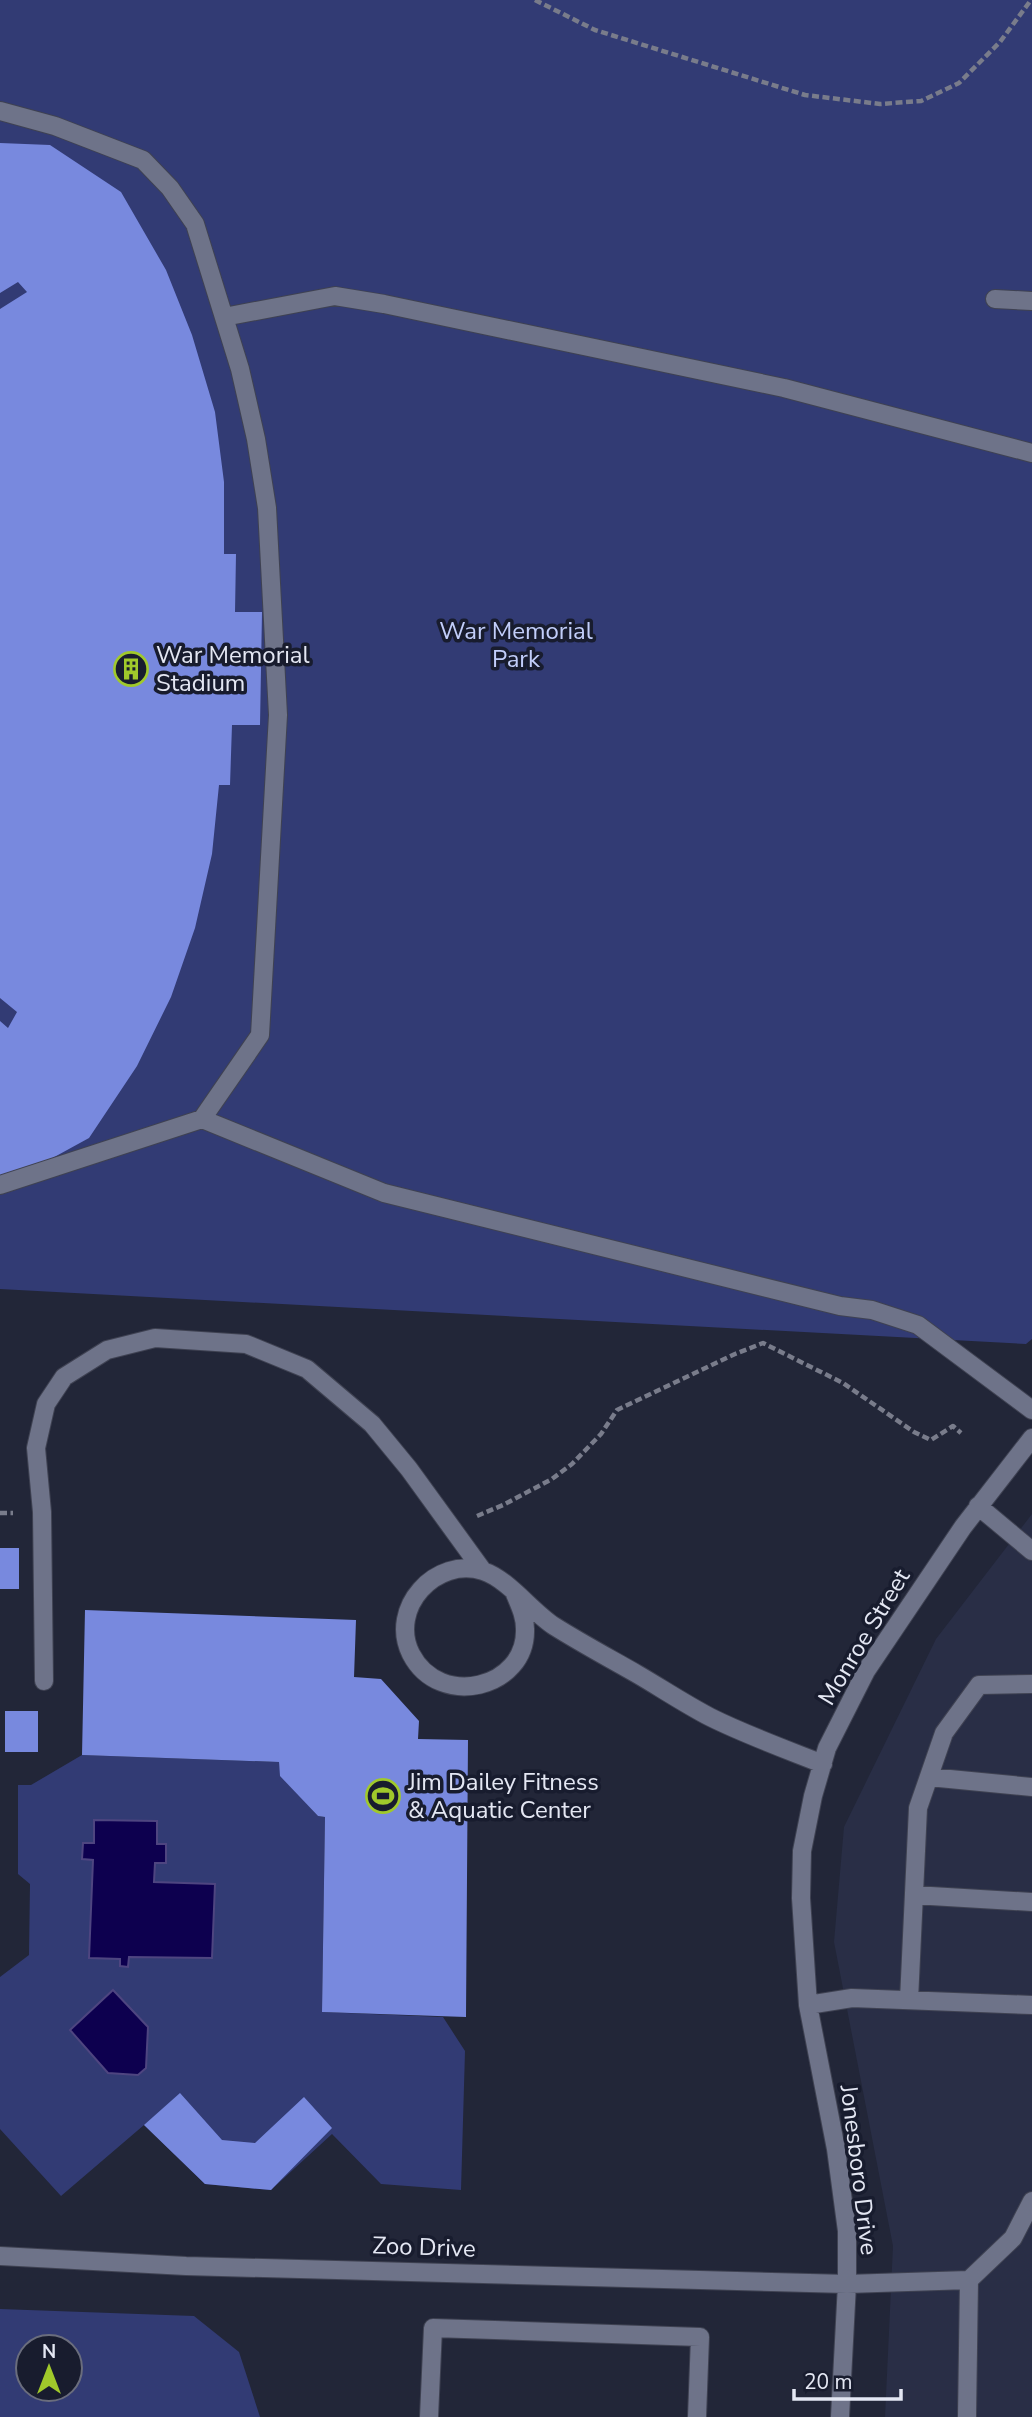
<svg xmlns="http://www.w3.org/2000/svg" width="1032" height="2417" font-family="'Nunito Sans',sans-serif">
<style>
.built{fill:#292e46}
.green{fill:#323b74;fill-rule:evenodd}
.water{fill:#0d004f;stroke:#4e4580;stroke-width:2}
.building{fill:#7889de}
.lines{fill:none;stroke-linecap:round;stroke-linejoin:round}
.minor-casing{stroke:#3f4252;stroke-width:20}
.path{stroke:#797c8b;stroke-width:4.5;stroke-dasharray:7 3.5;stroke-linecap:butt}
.minor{stroke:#6e7389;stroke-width:18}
.labels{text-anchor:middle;stroke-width:7;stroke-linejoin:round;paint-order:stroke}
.park-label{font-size:24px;fill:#c2cefa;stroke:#181c2e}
.poi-label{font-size:24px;fill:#e4e7f3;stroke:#181c2e;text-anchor:start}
.street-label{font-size:24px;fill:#e4e7f3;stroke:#181c2e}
</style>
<rect width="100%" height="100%" fill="#222638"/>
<path class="built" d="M1032,1514V2417H885L893,2246L834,1942L844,1827L936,1639Z"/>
<path class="green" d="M0,0H1032V1339L1026,1344L0,1289Z
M82,1755L279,1762L281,1776L318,1816L325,1817L322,2012L443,2017L465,2051L461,2190L381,2184L332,2134L271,2190L205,2184L144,2125L61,2196L0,2129V1977L29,1955L30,1884L18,1874V1785H31Z
M0,2309L194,2316L239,2352L260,2417H0ZM28,2347H70V2389H28Z"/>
<path class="water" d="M94,1820L157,1821V1844H166V1863H155L154,1882L215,1884L212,1958L129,1957L128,1967L120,1966V1959L89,1958L93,1860L82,1859L83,1843H94Z
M113,1990L148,2027L146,2068L138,2075L108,2073L70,2030Z"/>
<path class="building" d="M0,143L50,145L121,192L166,270L192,335L215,412L224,482V554H236L235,612H262L260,725H232L230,785H219L212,854L195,928L171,997L137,1066L89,1138L16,1178L0,1177V1021L8,1028L17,1012L0,998V309L27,292L18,282L0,293Z
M0,1548H19V1589H0Z
M85,1610L356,1620L354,1677L381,1679L419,1721L418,1739L468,1740L466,2017L322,2012L325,1817L318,1816L280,1776L279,1762L82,1755Z
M5,1711H38V1752H5Z
M180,2093L222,2140L255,2143L304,2097L332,2128L271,2190L205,2184L144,2125Z"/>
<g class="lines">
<g class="minor-casing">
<path id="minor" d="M0,111L55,126L143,160L170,188L195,224L240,369L256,439L267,508L278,715L260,1035L202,1119L0,1185
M995,299L1032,301
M224,317L335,296L384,304L784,388L1032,453
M202,1119L384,1193L840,1306L872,1310L918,1325L1032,1410
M978,1506L1032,1551
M515,1594C520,1606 525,1616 525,1629C527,1688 440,1710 411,1654C388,1608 436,1556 483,1571C508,1579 531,1611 554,1626C581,1643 609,1658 637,1674C661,1688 685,1704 710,1717C746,1735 785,1749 823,1764
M44,1681L42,1512L36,1448L46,1404L64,1377L107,1350L155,1338L246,1344L307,1369L372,1424L409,1469L483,1571
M929,1777L1032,1787
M914,1895L1032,1902
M909,2000L918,1808L944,1733L979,1685L1032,1684
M808,2005L852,1998L1032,2005
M0,2256L186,2266L847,2284L969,2280L1013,2238L1032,2201
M429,2417L433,2328L700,2337L697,2417
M840,2417L847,2284V2231L836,2149L808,2005L801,1898L802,1851L813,1796L827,1748L866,1671L963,1527L1032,1438
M967,2417L969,2280"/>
</g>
<path class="path" d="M535,0L595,30L805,95L880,104L921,101L959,83L1000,42L1031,0
M0,1513H13
M477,1516L503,1505L552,1479L572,1464L601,1434L617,1410L735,1354L763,1343L843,1383L914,1432L931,1440L953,1426L961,1433"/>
<use href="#minor" class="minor"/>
</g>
<defs>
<g id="building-ring" transform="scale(1.75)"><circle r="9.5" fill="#181c2e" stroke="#a0c92b" stroke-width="1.5"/><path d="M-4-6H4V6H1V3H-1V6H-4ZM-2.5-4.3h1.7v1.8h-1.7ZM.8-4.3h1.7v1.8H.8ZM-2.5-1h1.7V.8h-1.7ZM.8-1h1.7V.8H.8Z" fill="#a0c92b"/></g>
<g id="stadium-ring" transform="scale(1.75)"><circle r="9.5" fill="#181c2e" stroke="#a0c92b" stroke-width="1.5"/><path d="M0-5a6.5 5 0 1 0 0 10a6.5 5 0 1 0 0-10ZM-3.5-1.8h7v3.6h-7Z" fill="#a0c92b"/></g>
</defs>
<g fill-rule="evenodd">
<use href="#building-ring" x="131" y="669"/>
<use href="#stadium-ring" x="383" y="1796"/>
</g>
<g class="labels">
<g class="park-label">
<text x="516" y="639">War Memorial<tspan x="516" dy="28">Park</tspan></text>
</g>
<g class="poi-label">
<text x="156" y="663">War Memorial<tspan x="156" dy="28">Stadium</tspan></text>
<text x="408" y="1790">Jim Dailey Fitness<tspan x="408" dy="28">&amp; Aquatic Center</tspan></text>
</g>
<g class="street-label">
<text transform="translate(864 1637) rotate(-59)" y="8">Monroe Street</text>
<text transform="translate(859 2170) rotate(83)" y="8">Jonesboro Drive</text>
<text transform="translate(424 2247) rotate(2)" y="8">Zoo Drive</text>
</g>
</g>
<g transform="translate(49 2368)"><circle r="33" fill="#181c2e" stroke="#6a6d7d" stroke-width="2"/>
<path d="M0-5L12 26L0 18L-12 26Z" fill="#a0c92b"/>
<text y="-10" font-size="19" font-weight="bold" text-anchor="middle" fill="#e4e7f3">N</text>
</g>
<path d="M794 2389v10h107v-10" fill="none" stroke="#e4e7f3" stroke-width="3.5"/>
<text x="804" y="2389" font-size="21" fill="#e4e7f3" stroke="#181c2e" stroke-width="5" paint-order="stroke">20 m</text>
</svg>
